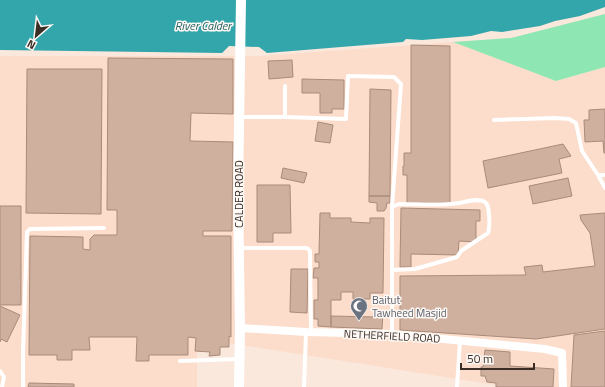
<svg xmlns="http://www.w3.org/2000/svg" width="605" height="387" font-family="'Titillium Web',sans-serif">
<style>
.built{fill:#fcdcca}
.green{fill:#8ee7b3}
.water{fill:#33a6ac}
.building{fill:#cfb09f;stroke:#a98b7a}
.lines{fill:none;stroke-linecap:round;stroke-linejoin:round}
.service{stroke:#fff;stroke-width:4}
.minor{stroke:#fff;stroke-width:8}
.tertiary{stroke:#fff;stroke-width:10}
.labels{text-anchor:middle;stroke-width:3;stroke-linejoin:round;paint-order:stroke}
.street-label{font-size:11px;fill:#392d26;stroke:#fef8f4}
.worship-label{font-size:11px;fill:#5b616d;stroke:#fef8f4;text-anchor:start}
.water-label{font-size:12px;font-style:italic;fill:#246164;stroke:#fef8f4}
</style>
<rect width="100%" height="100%" fill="#fbe8dd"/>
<path class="built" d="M454,42L556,81L605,67V387H509L197,338V387H0V56H260Z"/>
<path class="green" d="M605,14V67L556,81L453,42L511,38Z"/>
<path class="water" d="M0,0H605V7L580,16L555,21L540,26L502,32L491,31L471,36L422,40L406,39L403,42L267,53L259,47L229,46L222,53L0,50Z"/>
<path class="building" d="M411,45L450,46V203H407V175H403V166H404V153H411Z
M108,58L233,59V114L191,113L190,141L233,142L232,231H203V236H231V337L229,336V347H220V355L209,356L210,352L195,351L196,338L188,337V355H149V361H136L137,337H89L90,350H72V360H57V355H29L30,236L83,237V249L90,250V239L94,235H117V210H107Z
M292,60L293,77L269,79L268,61Z
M27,69H102L101,214L26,213Z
M302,79L344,80V109H332V113H320V93H302Z
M370,89L391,90L390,196H369Z
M605,109V153H604L603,141L585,142L584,120H589V110Z
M318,122L333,125L330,143L315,141Z
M563,144L571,156L559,159L562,173L488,188L483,161Z
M283,168L307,173L304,183L281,178Z
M568,178L572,196L533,204L529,186Z
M257,185H290L291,233H273V242H257Z
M369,196H390V203H387L386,208L384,211H377V203L369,202Z
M0,206H21V305H0Z
M401,208L480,210V221H476V242L459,241L458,255L411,254V267H400Z
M320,213H330V218H351V222L370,223V218H384L383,293H370V299H353V292H341V300H331V327L318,326V319H314V300H318V278H313L314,268H319V262H315V254H319Z
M605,213V329L536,339L400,330V276L526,275L524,267L542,265L543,272L595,266L590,233L581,220L580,215Z
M291,269H308L307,313L290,312Z
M0,306L20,315L7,342L1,339L0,342Z
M376,312H383L382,329L331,327V316L376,317Z
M605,331V387H571L574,335Z
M485,350L510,352V366L554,369L553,387H496V383L487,382L485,376H481V367H483Z
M29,383L74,384V387H28Z"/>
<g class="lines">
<path class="service" d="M285,86V117
M239,117H285L346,119L348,76L394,77L401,84L392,207
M494,120L555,118L569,119L576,123L582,151L598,175H605
M598,175L605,188
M239,248H307L310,251L311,332
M392,334V207L399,204C419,204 439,206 459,203C466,202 480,197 486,203C490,207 490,228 488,233L461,251L457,257L415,269L392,270
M180,361L239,359
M0,371L4,377L2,387
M23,387V351L27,232L30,229L104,228
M304,387L306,332
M457,387L460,341"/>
<path class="minor" d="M240,328L306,332L392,334L545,349L562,353L563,387"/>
<path class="tertiary" d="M239,387L240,328L238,192L241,0"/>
</g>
<defs>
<g id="mosque-pin" transform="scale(0.9)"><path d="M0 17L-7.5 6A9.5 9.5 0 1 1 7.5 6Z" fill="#6b7280" stroke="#fef8f4"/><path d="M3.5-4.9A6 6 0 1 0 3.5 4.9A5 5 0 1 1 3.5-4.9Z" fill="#fff"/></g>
</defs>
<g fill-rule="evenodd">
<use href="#mosque-pin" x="359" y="306"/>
</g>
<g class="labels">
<g class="street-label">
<text transform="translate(239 194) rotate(-90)" y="4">CALDER ROAD</text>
<text transform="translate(392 336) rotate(3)" y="4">NETHERFIELD ROAD</text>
</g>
<g class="worship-label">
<text x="372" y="304">Baitut<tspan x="372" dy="13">Tawheed Masjid</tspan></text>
</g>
<g class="water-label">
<text x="203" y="30">River Calder</text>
</g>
</g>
<g transform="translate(36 36) rotate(208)" stroke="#fef8f4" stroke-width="3" paint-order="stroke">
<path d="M0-3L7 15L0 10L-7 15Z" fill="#392d26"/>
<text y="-6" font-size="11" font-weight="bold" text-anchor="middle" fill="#392d26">N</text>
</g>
<path d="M461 363v6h73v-6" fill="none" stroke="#392d26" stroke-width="2"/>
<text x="467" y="363" font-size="12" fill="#392d26" stroke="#fef8f4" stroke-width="3" paint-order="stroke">50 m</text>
</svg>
